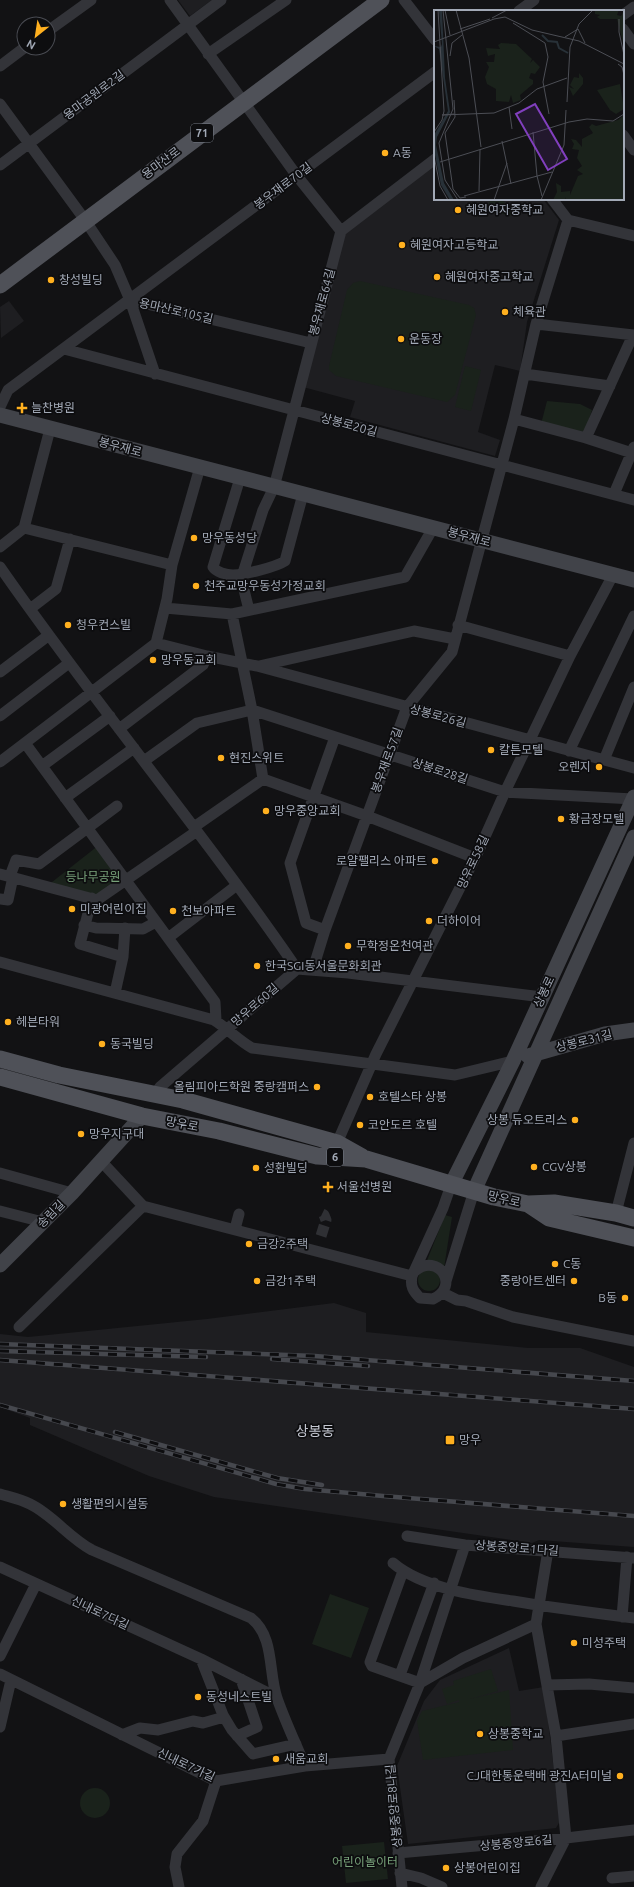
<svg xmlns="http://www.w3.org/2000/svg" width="634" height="1887" font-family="Ubuntu,'Noto Sans KR',sans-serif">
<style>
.built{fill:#1e1e21}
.green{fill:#1a221b}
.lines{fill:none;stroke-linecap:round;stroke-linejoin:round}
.street-tunnel{stroke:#2f3034;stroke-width:11;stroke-dasharray:11 5.5;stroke-linecap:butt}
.street{stroke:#333439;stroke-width:11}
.secondary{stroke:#414349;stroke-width:15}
.primary{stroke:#4f5158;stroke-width:17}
.rail-casing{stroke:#46484e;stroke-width:4.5}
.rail{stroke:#0d0d0f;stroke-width:3;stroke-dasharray:9;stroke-linecap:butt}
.poi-dot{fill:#ffb01f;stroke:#0d0d0f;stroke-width:1.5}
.labels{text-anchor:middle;stroke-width:3.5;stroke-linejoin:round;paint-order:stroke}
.shield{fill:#0d0d0f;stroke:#757a84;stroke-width:1}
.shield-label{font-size:11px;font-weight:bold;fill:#a2a9b6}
.street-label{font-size:12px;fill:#a2a9b6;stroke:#0d0d0f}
.poi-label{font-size:12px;fill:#a2a9b6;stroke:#0d0d0f;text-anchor:start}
.park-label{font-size:12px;fill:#78a27a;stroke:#0d0d0f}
.quarter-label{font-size:14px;fill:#c4c7d1;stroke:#0d0d0f}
.inset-river{fill:none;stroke:#283138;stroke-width:2}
.inset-road{fill:none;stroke:#4c4e55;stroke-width:1}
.view{fill:#813fbe;fill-opacity:0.15;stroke:#813fbe;stroke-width:2}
.inset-edge{fill:none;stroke:#a2a9b6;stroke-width:2}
</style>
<rect width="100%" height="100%" fill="#121214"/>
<path class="built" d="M178,0H212L190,16Z
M435,162V199H543L559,220L527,322L520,371L495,365L478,432L500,440L495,456L350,417L355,401L303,387L345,233Z
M9,301L24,321L1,338L0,307Z
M334,1303L366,1313V1332L528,1348H580L634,1367V1547L539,1540L532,1543L214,1497L149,1476L30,1425V1418L0,1407V1334L28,1337L207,1319Z
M509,1648L519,1691L544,1687L560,1821L556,1828L408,1844L397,1766L424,1701L440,1680Z"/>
<path class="green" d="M490,199H502L513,214L510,216L487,210Z
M360,281L469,305L474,308L476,315L455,395L447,402L336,376L329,370V366L347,290L353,283Z
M465,366L481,370L471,411L455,407Z
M547,401L580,404L592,410L584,434L541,424Z
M99,845L126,881L97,900L47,886Z
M445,1215L452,1217L444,1268L426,1263Z
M418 1280a11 11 0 1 1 22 0a11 11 0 1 1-22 0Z
M330,1594L369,1608L351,1658L312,1644Z
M491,1669L498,1691L470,1699L509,1690L513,1750L423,1760L417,1721L422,1711L459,1702V1700L447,1704L442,1689L454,1685L453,1681Z
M80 1803a15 15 0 1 1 30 0a15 15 0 1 1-30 0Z
M384,1842L388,1879L346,1883L342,1846Z"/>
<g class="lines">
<path class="street-tunnel" d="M321,1236L326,1220L324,1215L322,1214"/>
<path class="street" d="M170,0L297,176L341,231
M404,0L435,40
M519,11L534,0
M623,15L634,7
M623,29L634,44
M48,31L91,0
M208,54L286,0
M0,66L24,48
M0,104L85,220L115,265L130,300L311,343
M623,135L634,150
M0,165L221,0
M552,199L568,220
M568,220L634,236
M130,300L155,374
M536,324L634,335
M64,349L634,500
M525,374L610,386
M0,407L8,390L435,72
M514,419L586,438L632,453
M586,438L633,335
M200,467L172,565L167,599L156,643L207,656L257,666L634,768
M240,478L213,567C216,572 226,575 233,575C244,575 276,567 285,561L303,494
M614,494L634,447
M24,528L172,565
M0,547L24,528L50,429
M0,567C95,704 203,832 297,969
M243,573L263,510L274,487L341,231L435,159
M240,574L249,610
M165,608L232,614L405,577L433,528
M30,609L56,589L70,539
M232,614L252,710L263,779L367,816L475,858
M458,625L570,656
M259,666L414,631L455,639
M0,672L49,635
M0,716L69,663
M119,729L203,665L207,656
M25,743L215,1002L216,1020
M569,751L634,616
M604,760L634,687
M144,761L197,723L252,710L505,792L633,799
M0,762L156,643
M42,766L110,716
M65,798L134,748
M194,827L263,779
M0,874L97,900L197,831
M10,876L16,860L39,864L117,806
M92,898L80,944L123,957
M0,899L8,900L13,877
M84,925L96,928L143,929L156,922
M325,930L306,923L290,863L335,737
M168,938L237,885
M0,962L214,1020C227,1028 238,1040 252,1048L455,1075L513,1061
M313,969L325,930L407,707L452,652L514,419L536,324L568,220
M115,993L123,957L125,928
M155,1094L160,1087L297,969L348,973L542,997
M337,1143L376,1054L479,850L505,792L570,656L613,575
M101,1161L143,1206
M0,1173L72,1193
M143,1206L412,1276
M0,1211L43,1222
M616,1213L634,1143
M235,1229L239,1214
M415,1271C438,1252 461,1286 433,1299L420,1298C413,1291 410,1286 412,1276L443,1208L451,1185
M446,1281L474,1191
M443,1293L457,1300L466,1301L513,1317L634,1341
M19,1327L143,1206
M0,1494C10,1497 20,1499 30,1504C53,1515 69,1538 92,1550L251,1618C275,1637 268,1672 277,1698C285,1721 296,1744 305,1766
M407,1536L465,1545L634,1558
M393,1563C422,1588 477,1596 513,1601C554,1608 594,1613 634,1618
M0,1567L201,1659L276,1697
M403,1571L370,1662L372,1666L420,1683L463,1658L536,1624
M622,1617L627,1557
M0,1656L36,1584
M201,1659L223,1715L232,1730L253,1754L296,1744
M0,1674L216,1781L305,1766L389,1759
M400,1675L434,1583
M547,1685L589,1684L634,1688
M0,1727L11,1680
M122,1735L140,1728L158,1730L193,1721L203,1723L224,1717
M237,1736L257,1727L241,1679
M556,1736L634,1724
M398,1853L566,1838L634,1830
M400,1873L421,1878L442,1887
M612,1878L634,1876
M179,1887L175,1867L177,1854L203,1821L216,1781
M402,1887L389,1759L420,1683L465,1545
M541,1887L566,1838L556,1736L536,1624L548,1550"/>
<path class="secondary" d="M0,415L634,580
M528,1056L605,1034L634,1030
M451,1185L513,1061L634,797
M474,1191L634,837
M0,1265L72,1193L142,1116"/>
<path class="primary" d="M0,285L381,0
M0,1059L59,1075L183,1100L337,1143L362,1157
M0,1077L142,1116L219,1131L317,1156L366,1159L494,1197L528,1204L554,1203L616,1213L634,1218
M528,1204L549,1218L634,1238"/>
<g class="rail-casing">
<path id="rail" d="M0,1344L315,1356L634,1381
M0,1351L206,1357
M272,1359L368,1366
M0,1360L634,1409
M0,1405L276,1484L305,1489L383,1496L634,1516
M115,1432L277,1478L322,1485"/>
</g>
<use href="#rail" class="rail"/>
</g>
<g class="poi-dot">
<circle cx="385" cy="153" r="4"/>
<circle cx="458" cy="210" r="4"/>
<circle cx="402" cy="245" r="4"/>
<circle cx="437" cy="277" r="4"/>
<circle cx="51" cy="280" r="4"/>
<circle cx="505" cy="312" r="4"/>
<circle cx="401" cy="339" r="4"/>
<path d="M20 402h4v4h4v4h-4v4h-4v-4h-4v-4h4z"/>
<circle cx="194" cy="538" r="4"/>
<circle cx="196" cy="586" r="4"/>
<circle cx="68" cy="625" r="4"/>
<circle cx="153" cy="660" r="4"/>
<circle cx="491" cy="750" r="4"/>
<circle cx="221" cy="758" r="4"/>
<circle cx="599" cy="767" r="4"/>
<circle cx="266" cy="811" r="4"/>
<circle cx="561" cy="819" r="4"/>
<circle cx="435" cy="861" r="4"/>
<circle cx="72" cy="909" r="4"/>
<circle cx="173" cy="911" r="4"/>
<circle cx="429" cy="921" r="4"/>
<circle cx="348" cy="946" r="4"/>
<circle cx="257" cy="966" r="4"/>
<circle cx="8" cy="1022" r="4"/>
<circle cx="102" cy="1044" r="4"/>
<circle cx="317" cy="1087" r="4"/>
<circle cx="370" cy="1097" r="4"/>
<circle cx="575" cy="1120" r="4"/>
<circle cx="360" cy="1125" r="4"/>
<circle cx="81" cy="1134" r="4"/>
<circle cx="534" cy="1167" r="4"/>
<circle cx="256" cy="1168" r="4"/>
<path d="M326 1181h4v4h4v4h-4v4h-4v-4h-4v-4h4z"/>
<circle cx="249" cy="1244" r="4"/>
<circle cx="555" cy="1264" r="4"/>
<circle cx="257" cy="1281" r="4"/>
<circle cx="574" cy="1281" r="4"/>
<circle cx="625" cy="1298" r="4"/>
<rect x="445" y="1435" width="10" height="10" rx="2"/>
<circle cx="63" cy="1504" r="4"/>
<circle cx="574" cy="1643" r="4"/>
<circle cx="198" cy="1697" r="4"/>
<circle cx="480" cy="1734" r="4"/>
<circle cx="276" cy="1759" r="4"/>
<circle cx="620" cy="1776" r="4"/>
<circle cx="446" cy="1868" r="4"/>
</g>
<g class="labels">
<g class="shield">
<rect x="191" y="124" width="22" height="18" rx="3"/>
<rect x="327" y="1148" width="16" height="18" rx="3"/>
</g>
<g class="shield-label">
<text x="202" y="137">71</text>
<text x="335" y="1161">6</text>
</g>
<g class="street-label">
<text transform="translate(94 95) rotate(-37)" y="4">용마공원로2길</text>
<text transform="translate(161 163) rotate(-37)" y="4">용마산로</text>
<text transform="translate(283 186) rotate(-37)" y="4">봉우재로70길</text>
<text transform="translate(322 302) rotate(-75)" y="4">봉우재로64길</text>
<text transform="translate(176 311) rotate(13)" y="4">용마산로105길</text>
<text transform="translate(349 425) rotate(15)" y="4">상봉로20길</text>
<text transform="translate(120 447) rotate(15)" y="4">봉우재로</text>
<text transform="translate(469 537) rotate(15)" y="4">봉우재로</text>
<text transform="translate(438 716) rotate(15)" y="4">상봉로26길</text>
<text transform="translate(387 760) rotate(-70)" y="4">봉우재로57길</text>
<text transform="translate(440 771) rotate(18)" y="4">상봉로28길</text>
<text transform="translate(473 862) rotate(-65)" y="4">망우로58길</text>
<text transform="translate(544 992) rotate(-65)" y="4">상봉로</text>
<text transform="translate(255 1005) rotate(-41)" y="4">망우로60길</text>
<text transform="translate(584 1041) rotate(-14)" y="4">상봉로31길</text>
<text transform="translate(182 1124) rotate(11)" y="4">망우로</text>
<text transform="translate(504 1199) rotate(13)" y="4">망우로</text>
<text transform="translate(51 1214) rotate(-45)" y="4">송림길</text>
<text transform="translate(517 1548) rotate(4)" y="4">상봉중앙로1다길</text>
<text transform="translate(100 1613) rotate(25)" y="4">신내로7다길</text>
<text transform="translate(186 1765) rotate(25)" y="4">신내로7가길</text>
<text transform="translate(394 1806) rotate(-95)" y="4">상봉중앙로8나길</text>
<text transform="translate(516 1843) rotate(-5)" y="4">상봉중앙로6길</text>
</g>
<g class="poi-label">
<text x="393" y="157">A동</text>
<text x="466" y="214">혜원여자중학교</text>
<text x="410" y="249">혜원여자고등학교</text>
<text x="445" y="281">혜원여자중고학교</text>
<text x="59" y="284">창성빌딩</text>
<text x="513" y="316">체육관</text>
<text x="409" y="343">운동장</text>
<text x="31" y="412">늘찬병원</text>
<text x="202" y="542">망우동성당</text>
<text x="204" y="590">천주교망우동성가정교회</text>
<text x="76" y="629">청우컨스빌</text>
<text x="161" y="664">망우동교회</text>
<text x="499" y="754">칼튼모텔</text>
<text x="229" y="762">현진스위트</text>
<text x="591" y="771" text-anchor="end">오렌지</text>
<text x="274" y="815">망우중앙교회</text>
<text x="569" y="823">황금장모텔</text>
<text x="427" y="865" text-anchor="end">로얄팰리스 아파트</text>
<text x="80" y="913">미광어린이집</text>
<text x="181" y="915">천보아파트</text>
<text x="437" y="925">더하이어</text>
<text x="356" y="950">무학정온천여관</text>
<text x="265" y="970">한국SGI동서울문화회관</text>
<text x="16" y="1026">헤븐타워</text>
<text x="110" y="1048">동국빌딩</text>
<text x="309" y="1091" text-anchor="end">올림피아드학원 중랑캠퍼스</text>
<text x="378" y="1101">호텔스타 상봉</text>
<text x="567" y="1124" text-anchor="end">상봉 듀오트리스</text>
<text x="368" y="1129">코안도르 호텔</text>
<text x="89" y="1138">망우지구대</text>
<text x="542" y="1171">CGV상봉</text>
<text x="264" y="1172">성환빌딩</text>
<text x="337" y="1191">서울선병원</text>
<text x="257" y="1248">금강2주택</text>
<text x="563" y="1268">C동</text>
<text x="265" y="1285">금강1주택</text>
<text x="566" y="1285" text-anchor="end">중랑아트센터</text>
<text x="617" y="1302" text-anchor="end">B동</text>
<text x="459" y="1444">망우</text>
<text x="71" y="1508">생활편의시설동</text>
<text x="582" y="1647">미성주택</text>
<text x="206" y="1701">동성네스트빌</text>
<text x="488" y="1738">상봉중학교</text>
<text x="284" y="1763">새움교회</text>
<text x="612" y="1780" text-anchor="end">CJ대한통운택배 광진A터미널</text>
<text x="454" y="1872">상봉어린이집</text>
</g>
<g class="park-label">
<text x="93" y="881">등나무공원</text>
<text x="365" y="1866">어린이놀이터</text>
</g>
<g class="quarter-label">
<text x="315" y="1436">상봉동</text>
</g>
</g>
<g transform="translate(434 10)">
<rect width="190" height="190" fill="#121214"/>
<path d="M167,0H185L183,5L187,6L190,1V36L183,9H166L163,7L166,5L161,4V1ZM67,33L82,34L98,49L96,53L99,50L106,57L101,64L97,63L95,68L99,70V74L86,85L87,90L79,93L77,85L75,92L62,91V79L53,74L51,67L55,57L52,52H60L61,44L54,46L52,38L66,39L64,35ZM145,63L149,68V74L139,86L135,77L140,79L136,75L140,67L145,68ZM186,74L190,99L182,104L176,100L163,80ZM190,105V190H132L131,187V190H119L123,182L122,173L127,176V182L136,181V185L144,166L149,164L143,160L148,156L143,148L145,140L138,139L140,134L137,129L142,130L148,137V129L159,123L155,117L158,114L162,116L184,110Z" fill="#1a221b"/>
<path d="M5,0H8L11,68L16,102L3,127L2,135L10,173L20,190H16L7,175L0,140V125L14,101L5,39L0,36L7,37L8,34Z" fill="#283138"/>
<path class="inset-river" d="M108,25L114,31L123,32L125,38L134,43"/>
<path class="inset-road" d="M9,0L19,99L5,133L11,170L24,190M11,0L16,25M22,0L35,48L47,137M58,8L73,0M185,9V22L190,45M79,13L111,33L114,47L109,72L115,104M26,19L56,9M131,27L144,19L151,33M0,32L60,9L71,7L98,20L145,31L190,54M16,46L18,33L28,25M184,54L188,57L190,65M20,90L21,107L11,123L19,179L26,188L32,187M133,92L136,37L145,14L159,0M75,97L78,119M20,104L8,105L60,103L85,93L103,79L133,68M0,122L8,110L10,101L4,0M99,122L103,166L108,186M68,131L77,174M0,146L6,176L14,190M6,152L135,112L153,109L179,111L190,104M45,181L46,140M30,186L118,162M60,190L73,153M107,190L130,135L132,100"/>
<path class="view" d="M101,94L133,149L114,160L82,104Z"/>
<rect width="190" height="190" class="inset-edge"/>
</g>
<g transform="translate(36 36) rotate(210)"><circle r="19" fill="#0d0d0f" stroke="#494b52"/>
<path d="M0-3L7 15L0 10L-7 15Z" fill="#ffb01f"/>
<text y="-6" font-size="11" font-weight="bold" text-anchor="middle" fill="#a2a9b6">N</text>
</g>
</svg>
